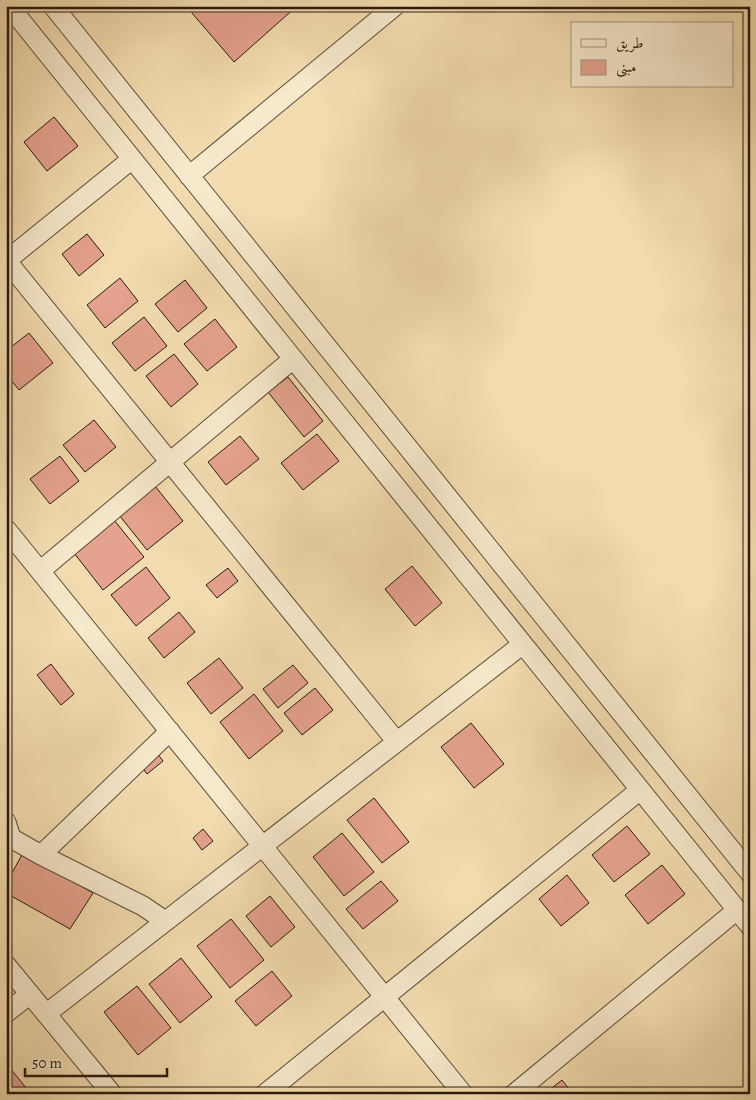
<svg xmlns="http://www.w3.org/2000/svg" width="756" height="1100" font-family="Alegreya,Amiri,serif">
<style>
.building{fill:#e5a28e;stroke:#2a1a10}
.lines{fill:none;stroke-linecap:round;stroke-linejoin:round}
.minor-casing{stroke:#5c4b38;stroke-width:21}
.minor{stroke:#f7e9cc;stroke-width:19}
</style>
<rect width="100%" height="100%" fill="#f3ddb0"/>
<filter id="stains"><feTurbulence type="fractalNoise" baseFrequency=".004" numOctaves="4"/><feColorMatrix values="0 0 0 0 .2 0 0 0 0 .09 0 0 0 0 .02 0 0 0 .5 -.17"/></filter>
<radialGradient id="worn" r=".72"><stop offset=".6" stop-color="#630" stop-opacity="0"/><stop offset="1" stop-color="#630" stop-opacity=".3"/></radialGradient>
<path class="building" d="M186,6H297L234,62Z
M54,117L78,146L47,171L24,142Z
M87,234L104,255L79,276L62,254Z
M120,278L138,301L105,328L87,305Z
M185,280L207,308L178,332L155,304Z
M144,317L167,346L135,371L112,343Z
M215,319L237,347L207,371L184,344Z
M29,333L53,363L19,390L6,374V351Z
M174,354L198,384L171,407L146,376Z
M288,377L323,421L304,437L268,392Z
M94,420L116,447L85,472L63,445Z
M317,434L339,461L303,490L281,463Z
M240,436L259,459L226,485L208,462Z
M60,456L79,481L50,504L30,479Z
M155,486L183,521L147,550L119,515Z
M114,520L144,557L103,590L74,553Z
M412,566L442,603L415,626L385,589Z
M146,567L170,598L136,626L111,595Z
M228,568L238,581L217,598L206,585Z
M179,612L195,632L164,658L148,638Z
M219,658L243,688L211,714L187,683Z
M51,664L74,694L61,705L37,675Z
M293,665L308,683L278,708L263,689Z
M315,688L333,710L302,735L284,713Z
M254,694L283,731L249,759L220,722Z
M471,723L504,764L474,788L441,747Z
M154,749L163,761L147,774L138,762Z
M374,798L409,842L382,863L347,820Z
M627,826L650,854L614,882L592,855Z
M203,829L213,841L202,850L193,838Z
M342,833L374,872L344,896L313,857Z
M23,853L93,893L70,929L6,893V884Z
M662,865L685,894L648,924L625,895Z
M567,875L589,903L561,926L539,899Z
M381,881L398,901L363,929L346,909Z
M270,896L295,927L271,947L246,916Z
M231,919L264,960L230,988L197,946Z
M181,958L212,997L180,1023L149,984Z
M272,971L292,996L256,1026L235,1001Z
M137,986L171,1028L138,1055L104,1012Z
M6,1063L31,1094H6Z
M562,1080L573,1094H550L548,1091Z"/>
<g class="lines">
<g class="minor-casing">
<path id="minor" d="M9,6L750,926
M53,6L750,873
M189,176L395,6
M6,260L397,742
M6,261L132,159
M6,529L463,1094
M40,571L293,359
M6,822L11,838L41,855
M165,921L143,906L41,855L170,731
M6,965L112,1094
M6,1013L30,994
M46,1014L523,644
M265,1094L640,790
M514,1094L737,910"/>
</g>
<use href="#minor" class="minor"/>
</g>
<rect width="756" height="1100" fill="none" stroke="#f3ddb0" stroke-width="25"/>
<rect x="8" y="8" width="741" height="1085" fill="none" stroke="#2a1a10" stroke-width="2.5"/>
<rect x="12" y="12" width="731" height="1075" fill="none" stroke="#2a1a10"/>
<rect x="571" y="22" width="162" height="65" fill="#f7e9cc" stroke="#a59681"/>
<rect x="581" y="39" width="25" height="8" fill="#f7e9cc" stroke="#a59681"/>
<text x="616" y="48" font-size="15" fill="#2a1a10">طريق</text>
<rect x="581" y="60" width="25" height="15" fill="#e5a28e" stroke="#a59681"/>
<text x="616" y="72" font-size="15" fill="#2a1a10">مبنى</text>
<path d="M25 1068v8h142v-8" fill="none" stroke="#2a1a10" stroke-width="2.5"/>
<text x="32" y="1068" font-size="15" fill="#2a1a10" stroke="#f7e9cc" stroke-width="4" paint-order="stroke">50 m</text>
<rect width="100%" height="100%" filter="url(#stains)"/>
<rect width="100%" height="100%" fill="url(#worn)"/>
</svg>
